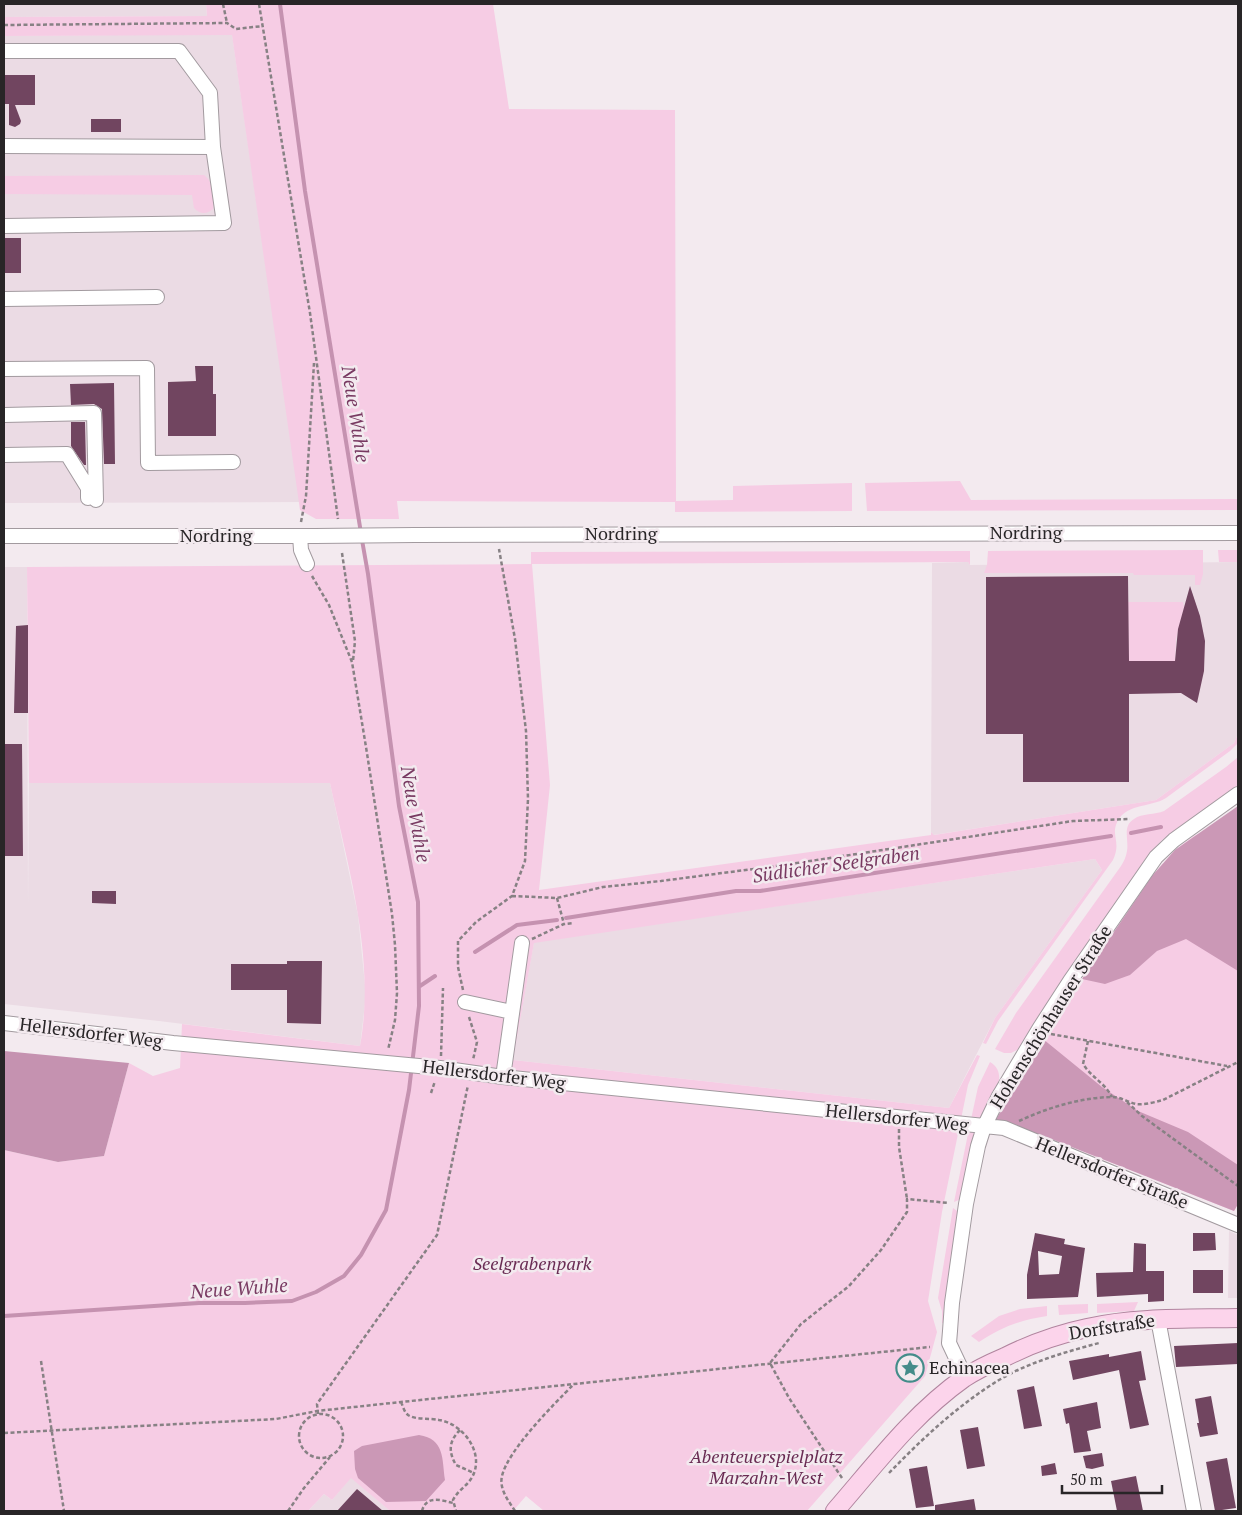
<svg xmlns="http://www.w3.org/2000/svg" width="1242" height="1515" font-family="'PT Serif',serif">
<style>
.built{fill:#ebdbe4}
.green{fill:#f6cce4}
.forest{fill:#cb98b6}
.water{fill:#c592b0}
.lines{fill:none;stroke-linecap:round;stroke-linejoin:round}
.stream{stroke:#c592b0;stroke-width:4}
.building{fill:#714560;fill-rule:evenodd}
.minor-casing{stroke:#a29a9f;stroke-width:16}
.major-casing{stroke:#b0849e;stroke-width:20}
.path{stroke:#878184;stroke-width:2.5;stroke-dasharray:4 2.5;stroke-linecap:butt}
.minor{stroke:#fff;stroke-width:14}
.major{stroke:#fcd4eb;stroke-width:18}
.minor-bridge-casing{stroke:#a29a9f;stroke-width:16;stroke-linecap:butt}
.minor-bridge{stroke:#fff;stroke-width:14}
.labels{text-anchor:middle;stroke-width:5;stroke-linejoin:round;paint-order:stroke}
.street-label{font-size:18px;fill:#282527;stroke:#f3eaef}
.park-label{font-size:18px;font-style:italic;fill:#692b53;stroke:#f3eaef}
.poi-label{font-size:18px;fill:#282527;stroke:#f3eaef;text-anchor:start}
.water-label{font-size:19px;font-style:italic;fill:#783961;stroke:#f3eaef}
</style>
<rect width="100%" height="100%" fill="#f3eaef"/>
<path class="built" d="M4,4H206L207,16L4,17Z
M232,34L300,502L4,503V36Z
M968,562L970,565L1238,562V734L1234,743L1156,800L933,835L931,832L932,563Z
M4,567H27L28,905L29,783H330L358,915L366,995L360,1046L159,1021L4,1004Z
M1095,859L1102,870L995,1018L949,1108L513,1060L534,942Z
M1229,1231L1238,1235V1298H1228Z
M351,1477L390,1511H308L324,1494L332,1500Z"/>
<path class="green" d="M206,4H493L509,109L675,110L676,501L733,500V486L852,483V511L675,512V502L397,501L399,519H316L300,510L232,35L4,36V17L207,16Z
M204,175C214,182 215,198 213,209C206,215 200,214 194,208L192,195L4,194V176Z
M960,481L971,500L1238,499V510L867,511L865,483Z
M1203,550V574L1200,585H1195V575H1134L1133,573H984L987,565L988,551Z
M1218,550H1238V562H1219Z
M970,551V565L968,562L532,564L550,785L539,890L931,835V832L934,835L1156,800L1234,743L1238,734V743L1230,751L1166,798C1150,808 1123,803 1116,825C1112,837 1121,843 1113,860L998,1021L986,1044L983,1043L995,1018L1102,870L1095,859L534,943L513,1060L949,1108L977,1055L980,1056L968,1085L942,1212L928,1301L937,1332L925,1376L807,1511H544L526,1496L513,1511H390L351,1478L332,1500L324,1494L308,1511H4V1150L58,1162L104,1156L129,1063L153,1076L180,1068L182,1024L360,1046C376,958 348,868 330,783H29L27,567L531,564V552Z
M1128,602H1183L1184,607L1176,639L1175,661H1129Z
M1238,757V785L1162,840L1146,858L1040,1015L1021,1048L1011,1053H1004L995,1049L1016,1013L1121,866C1124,861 1126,857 1127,851C1129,840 1122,826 1134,819C1142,813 1155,815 1164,811L1226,767Z
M1238,816V1204L1234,1211L1049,1138L1004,1126L1000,1111L1082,979L1152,876L1175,850L1194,836Z
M990,1062C1012,1075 989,1105 980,1122L970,1124L978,1087Z
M969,1129L978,1130L961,1199L954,1202Z
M953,1208L960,1213L944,1323H942V1311L938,1298Z
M1138,1302L1134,1311L1097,1313V1304Z
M1088,1304V1313L1059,1315L1058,1305Z
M1047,1306V1316C1020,1320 1002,1327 979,1342L971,1336L999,1316L1020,1309Z"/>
<path class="forest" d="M1238,806V971L1186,939L1157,951L1130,975L1105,984L1082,979L1152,876L1175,850Z
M1043,1039L1102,1087L1138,1111L1188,1132L1238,1165V1204L1234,1211L1049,1138L1004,1126L995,1121Z
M419,1435C445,1439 442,1459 445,1480L426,1501L386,1502L358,1478L355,1469L354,1451L362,1446Z"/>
<path class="water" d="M4,1051L129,1063L104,1156L58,1162L4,1150Z"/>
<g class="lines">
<path class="stream" d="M280,4L305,191L361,533
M1131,833L1161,827
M566,918L736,891H760L1111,836
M475,952L517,925L557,920
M420,986L435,976
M4,1316L199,1303H245L292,1301L316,1292L344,1276L361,1255L386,1210L409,1090L419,1006L418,902L399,806L368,574L362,540"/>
</g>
<path class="building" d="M4,75H35V105H15L21,121L20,124L15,127L9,125V104H4Z
M91,119H121V132H91Z
M4,238H21V273H4Z
M195,366H213V394H216V436H168V382L196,381Z
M114,383L115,464H104L102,409L94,404L71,405L70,384Z
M71,422H85L86,465H84L71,446Z
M1128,576L1129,661H1175L1178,629L1190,586L1200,616L1205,641L1204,671L1197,703L1181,693L1129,694V782H1023V734H986V577Z
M28,625V713H14L16,626Z
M4,744H22L23,856H4Z
M92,891H116V904L92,903Z
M287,961H322L321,1024L287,1023V990H231V964H287Z
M1035,1233L1065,1239L1064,1244L1085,1248L1078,1297L1027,1299V1275ZM1038,1251L1062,1256L1059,1274L1039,1275Z
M1193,1233H1215L1216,1250L1193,1251Z
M1134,1243L1146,1244V1271H1164V1301L1148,1302V1294L1097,1297L1096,1273L1133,1272Z
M1193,1270H1223V1293H1193Z
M1238,1343V1364L1176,1367L1174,1346Z
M1141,1351L1146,1380L1139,1381L1149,1425L1130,1429L1119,1370L1073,1380L1069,1361L1109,1354V1357Z
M1034,1386L1042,1426L1024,1429L1017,1390Z
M1211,1396L1218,1434L1200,1437L1197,1423H1199L1195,1399Z
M1097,1402L1101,1428L1087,1431L1091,1451L1074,1453L1069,1423L1066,1424L1063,1409Z
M978,1427L985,1466L967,1469L960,1430Z
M1102,1453L1104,1466L1092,1469L1086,1468L1083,1456Z
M1227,1458L1236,1508L1215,1511L1206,1462Z
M1055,1463L1057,1474L1042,1476L1041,1466Z
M927,1466L934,1506L916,1508L909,1469Z
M1136,1476L1143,1511H1117L1111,1481Z
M357,1489L383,1511H337Z
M974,1499L976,1511H935V1505Z"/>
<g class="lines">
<g class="minor-casing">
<path id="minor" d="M4,51H179L210,93L213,147
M4,146L213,147L224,223L4,226
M4,299L157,297
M4,369L147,368L148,463L233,462
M4,415L94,413L96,500
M4,455L67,454L88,488V498
M415,535L1238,533
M4,536H315
M300,536L301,550L307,564
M465,1002L512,1012
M4,1023L173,1043L440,1068L503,1077L1004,1128L1238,1225
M503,1077L522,943
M1158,1319L1194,1511
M965,1377L949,1343L950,1331L952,1303L966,1204L978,1146L984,1127L999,1096L1039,1029L1070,981L1156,857L1174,840L1238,794"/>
</g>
<g class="major-casing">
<path id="major" d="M835,1511C875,1465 913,1414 964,1378C976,1370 991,1363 1005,1357C1031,1344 1058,1334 1087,1328C1136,1317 1188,1319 1238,1318"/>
</g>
<path class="path" d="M223,4L227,23
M259,4L310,313L338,519
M4,25L227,23L236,29L263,26
M301,522L306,496L314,363
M342,553L355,641L353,661
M312,576L329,605L352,662L366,747L392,914L395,945L397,993L395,1020L388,1050
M512,896L557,898L603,887L661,881L784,865L1073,821L1130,819
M557,898L564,924
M532,939L564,924L574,923
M463,990L458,967V941L476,922L512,896L525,861L528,799L526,731L515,639L499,549
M469,1017L477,1042L473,1060
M1051,1034L1227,1066
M1088,1041L1083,1064C1092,1078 1104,1082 1112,1097
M441,1056L443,988
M431,1093L435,1081
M1127,1102L1142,1116L1238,1186
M1019,1121C1047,1108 1079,1098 1110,1097C1119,1096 1127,1102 1136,1104C1145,1105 1155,1102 1163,1100L1238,1062
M899,1129V1147L907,1199
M41,1361L64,1511
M401,1402C403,1406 404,1412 408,1415C415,1420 430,1418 439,1420C460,1423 481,1447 475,1470C471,1485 459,1488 453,1500L456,1511
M299 1436a22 22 0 1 1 44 0a22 22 0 1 1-44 0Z
M318,1414L317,1404L437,1235L468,1085
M460,1430C449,1441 448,1451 456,1465L474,1473
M4,1433L276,1419L317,1411L401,1402L930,1347
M889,1473C922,1439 958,1405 999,1380C1029,1362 1066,1352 1099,1343
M842,1478L789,1398L770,1363L801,1324L849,1286L881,1250L907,1212V1199L949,1203
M288,1511L304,1488L330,1457
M422,1511C426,1495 441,1500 453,1503
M515,1511C508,1500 499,1489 502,1476C508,1450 554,1404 573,1385"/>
<use href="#minor" class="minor"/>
<use href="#major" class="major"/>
<g class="minor-bridge-casing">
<path id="minor-bridge" d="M315,536L415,535"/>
</g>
<use href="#minor-bridge" class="minor-bridge"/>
</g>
<defs>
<g id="sight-ring" transform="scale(1.4375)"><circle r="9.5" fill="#f3eaef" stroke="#448c8a" stroke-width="1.5"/><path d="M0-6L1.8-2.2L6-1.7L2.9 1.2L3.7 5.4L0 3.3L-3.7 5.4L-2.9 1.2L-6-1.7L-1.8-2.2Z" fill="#448c8a"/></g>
</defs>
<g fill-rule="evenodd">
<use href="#sight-ring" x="910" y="1368"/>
</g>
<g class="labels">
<g class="street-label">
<text x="1026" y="539">Nordring</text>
<text x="621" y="540">Nordring</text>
<text x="216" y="542">Nordring</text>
<text transform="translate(1051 1017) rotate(-58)" y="6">Hohenschönhauser Straße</text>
<text transform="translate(91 1033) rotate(7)" y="6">Hellersdorfer Weg</text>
<text transform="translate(494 1075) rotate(7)" y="6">Hellersdorfer Weg</text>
<text transform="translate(897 1118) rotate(6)" y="6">Hellersdorfer Weg</text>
<text transform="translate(1112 1173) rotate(22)" y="6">Hellersdorfer Straße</text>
<text transform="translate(1112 1327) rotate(-9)" y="6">Dorfstraße</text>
</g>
<g class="park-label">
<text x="532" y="1270">Seelgrabenpark</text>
<text x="766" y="1463">Abenteuerspielplatz<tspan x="766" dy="21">Marzahn-West</tspan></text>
</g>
<g class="poi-label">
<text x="929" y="1374">Echinacea</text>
</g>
<g class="water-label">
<text transform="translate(356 414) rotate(81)" y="7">Neue Wuhle</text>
<text transform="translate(416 814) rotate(80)" y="7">Neue Wuhle</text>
<text transform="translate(836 864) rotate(-8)" y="7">Südlicher Seelgraben</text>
<text transform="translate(239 1288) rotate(-4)" y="7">Neue Wuhle</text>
</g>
</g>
<rect width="1242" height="1515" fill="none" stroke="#282527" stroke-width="10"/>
<path d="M1062 1485v8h100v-8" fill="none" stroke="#282527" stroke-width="2.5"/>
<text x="1070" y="1485" font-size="15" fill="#282527" stroke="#f3eaef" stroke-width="4" paint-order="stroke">50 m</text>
</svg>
